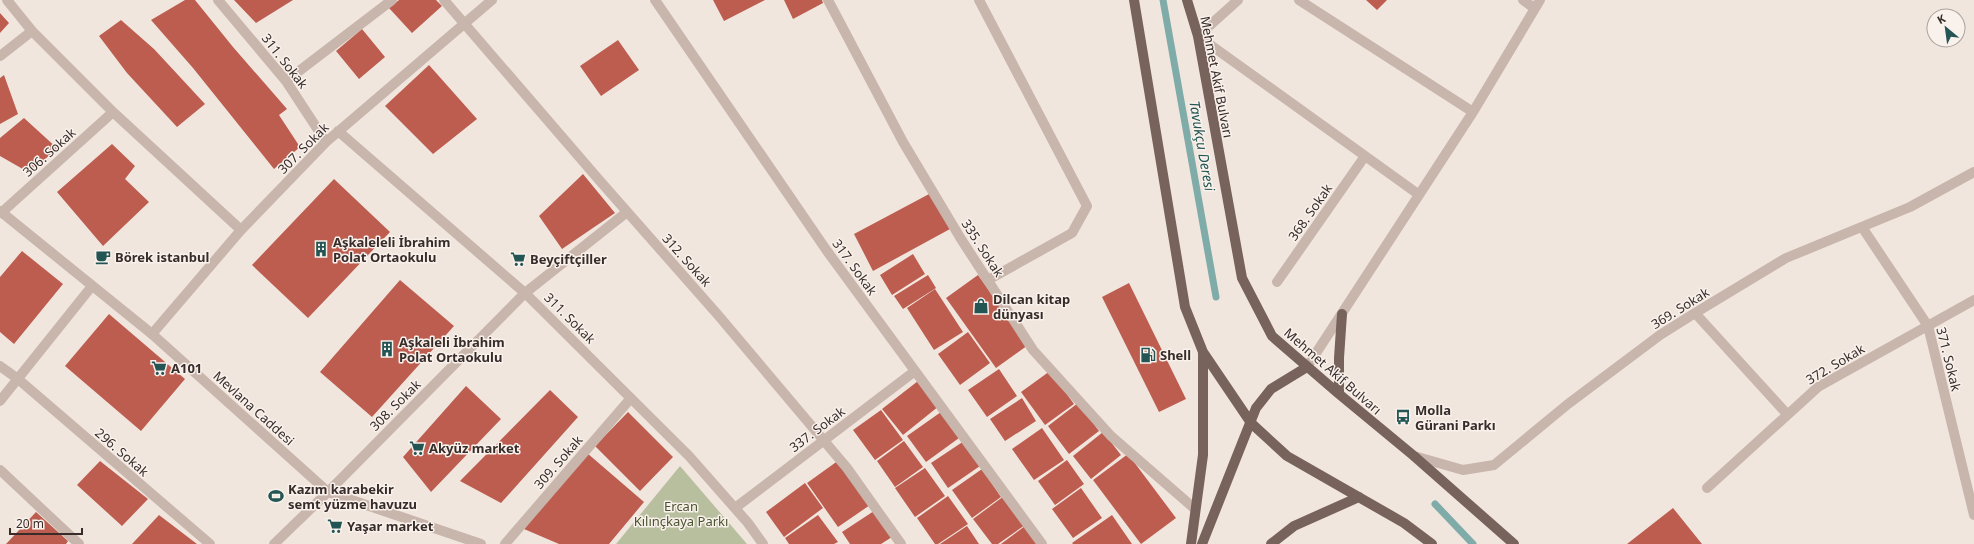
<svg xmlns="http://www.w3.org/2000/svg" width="1974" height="544" font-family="'Noto Sans',sans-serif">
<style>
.green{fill:#b8bf9f}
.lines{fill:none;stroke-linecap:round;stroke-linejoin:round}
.stream{stroke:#7faca9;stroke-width:7}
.building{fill:#bd5d50}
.minor{stroke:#c8b5ab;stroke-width:10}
.tertiary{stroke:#c8b5ab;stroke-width:10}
.primary{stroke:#77625c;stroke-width:10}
.labels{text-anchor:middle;stroke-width:3;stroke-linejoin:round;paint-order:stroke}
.street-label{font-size:13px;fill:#372c2a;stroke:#f9f1eb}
.poi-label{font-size:13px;font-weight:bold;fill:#372c2a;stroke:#f9f1eb;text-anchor:start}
.park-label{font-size:13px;fill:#4a532f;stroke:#f9f1eb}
.water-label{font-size:14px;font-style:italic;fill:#225553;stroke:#f9f1eb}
</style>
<rect width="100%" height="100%" fill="#f1e6de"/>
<path class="green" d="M680,466L747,544H616Z"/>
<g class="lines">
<path class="stream" d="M1163,0L1216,297
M1435,504L1473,544"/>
</g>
<path class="building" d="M185,0H195L233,47L287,109L279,115L300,147L274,169L193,68L151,20Z
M234,0H293L256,23Z
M399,0H436L442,6L412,33L389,8Z
M713,0H765L724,21Z
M784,0H822L823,3L793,19Z
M1366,0H1387L1377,10Z
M0,13L9,23L0,33Z
M121,20L154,49L205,104L177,127L127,73L99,36Z
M362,29L385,57L359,79L336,51Z
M618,40L639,70L601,96L580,66Z
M429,65L477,119L433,154L385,106Z
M4,75L18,114L0,124V78Z
M24,118L58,149L28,172L0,156V138Z
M112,144L135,166L125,179L149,202L103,246L57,192Z
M583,174L615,213L562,249L539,216Z
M334,179L390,232L308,318L252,265Z
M931,193L950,229L873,271L854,234Z
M22,251L63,284L14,344L0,332V277Z
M913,254L925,274L892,295L880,275Z
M928,275L936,288L903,309L894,296Z
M978,275L1028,345L996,368L946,298Z
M400,280L454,326L372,417L320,372Z
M1129,283L1186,399L1159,412L1102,297Z
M935,289L963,332L934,350L907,308Z
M109,314L185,379L141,431L65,366Z
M968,332L990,363L960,385L938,354Z
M999,369L1017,396L987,417L968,390Z
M1050,371L1074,404L1045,425L1021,392Z
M918,381L939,406L903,435L882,409Z
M466,386L501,419L431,492L403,457Z
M550,390L578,417L501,503L460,481Z
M1022,398L1036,421L1005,441L990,419Z
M1078,403L1099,431L1069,454L1048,426Z
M881,410L903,440L875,460L853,430Z
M628,412L673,457L640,491L595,446Z
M941,412L959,438L926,462L907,436Z
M1042,428L1064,460L1034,480L1012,449Z
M1103,432L1121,455L1091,479L1073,456Z
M904,441L923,467L895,487L877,461Z
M964,441L980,466L948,488L931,463Z
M587,453L644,502L609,544H559L524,529Z
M1128,454L1176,518L1141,544L1093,480Z
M839,460L870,505L838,527L807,483Z
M1067,460L1084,484L1055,505L1038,481Z
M100,461L148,499L122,526L77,485Z
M925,468L945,496L915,517L895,488Z
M982,469L1001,497L972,518L952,490Z
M805,483L823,508L784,537L766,512Z
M1081,488L1102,518L1073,538L1052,509Z
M948,496L968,524L938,544H935L917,518Z
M1004,496L1025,525L998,544H992L973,519Z
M1673,508L1702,544H1627Z
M874,511L892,537L881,544H850L842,532Z
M36,512L68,541L66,544H6Z
M159,515L197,544H132Z
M818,515L838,542L834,544H789L785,538Z
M1112,515L1132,544H1073L1072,543Z
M967,526L979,544H940Z
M1025,526L1038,544H1001Z"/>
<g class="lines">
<path class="minor" d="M7,0L32,31L113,112L241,230
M218,0L286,81L326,142
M444,0L600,181L718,315L847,468L901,544
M655,0L827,251L1042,544
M828,0L903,142L961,239L1033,350L1111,436L1195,509
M979,0L1087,206L1072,233L988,280
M1238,0L1198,36L1418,194
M1299,0L1473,112
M1523,0L1534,8
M0,56L32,31
M286,81L392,0
M338,131L525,293L689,456L748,523L763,544
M1,213L113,112
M1862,227L1928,326L1974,515
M1277,282L1365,156
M1695,313L1787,414
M152,334L241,230L326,142L492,0
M0,366L18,379L210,544
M1307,367L1473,112L1540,0
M0,401L92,286
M1414,456L1463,470L1494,465L1568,404L1660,335L1695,313L1786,258L1910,207L1974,172
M0,470L79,544
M1707,488L1818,387L1974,300
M328,492L525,293L627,212
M735,508L915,371
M505,544L631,398"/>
<path class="tertiary" d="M0,211L152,334L328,492L481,544
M274,544L328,492"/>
<path class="primary" d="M1134,0L1185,307L1203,352L1251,423L1287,456L1404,523L1432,544
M1187,0L1198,36L1242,278L1272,336L1339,394L1414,456L1514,544
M1339,394V358L1342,314
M1191,544L1203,455V352
M1202,544L1256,408L1271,389L1307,367
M1271,544L1294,526L1359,497"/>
</g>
<defs>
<g id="building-bare" transform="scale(1.2)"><path d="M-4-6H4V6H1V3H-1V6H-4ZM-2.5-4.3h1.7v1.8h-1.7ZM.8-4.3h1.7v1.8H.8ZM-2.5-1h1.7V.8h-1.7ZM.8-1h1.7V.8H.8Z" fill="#225553" stroke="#f9f1eb" stroke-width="2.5" paint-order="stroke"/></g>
<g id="cafe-bare" transform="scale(1.2)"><path d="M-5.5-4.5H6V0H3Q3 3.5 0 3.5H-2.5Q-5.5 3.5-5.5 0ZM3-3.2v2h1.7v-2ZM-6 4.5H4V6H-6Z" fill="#225553" stroke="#f9f1eb" stroke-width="2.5" paint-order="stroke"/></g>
<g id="supermarket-bare" transform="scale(1.2)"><path d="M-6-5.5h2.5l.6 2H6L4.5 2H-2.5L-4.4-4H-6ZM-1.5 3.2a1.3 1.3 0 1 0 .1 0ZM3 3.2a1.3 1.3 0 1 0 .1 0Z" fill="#225553" stroke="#f9f1eb" stroke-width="2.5" paint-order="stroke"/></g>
<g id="shop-bare" transform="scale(1.2)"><path d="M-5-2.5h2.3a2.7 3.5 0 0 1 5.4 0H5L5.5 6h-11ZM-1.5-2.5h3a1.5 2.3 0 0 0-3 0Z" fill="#225553" stroke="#f9f1eb" stroke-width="2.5" paint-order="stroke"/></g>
<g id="fuel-bare" transform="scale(1.2)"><path d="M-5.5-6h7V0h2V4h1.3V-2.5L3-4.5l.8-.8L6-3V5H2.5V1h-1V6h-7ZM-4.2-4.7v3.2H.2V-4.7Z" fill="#225553" stroke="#f9f1eb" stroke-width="2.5" paint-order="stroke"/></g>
<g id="bus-bare" transform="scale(1.2)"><path d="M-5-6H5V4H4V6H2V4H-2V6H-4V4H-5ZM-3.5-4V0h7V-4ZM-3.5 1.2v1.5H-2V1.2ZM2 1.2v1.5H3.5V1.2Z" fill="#225553" stroke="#f9f1eb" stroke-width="2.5" paint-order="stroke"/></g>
<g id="stadium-bare" transform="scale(1.2)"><path d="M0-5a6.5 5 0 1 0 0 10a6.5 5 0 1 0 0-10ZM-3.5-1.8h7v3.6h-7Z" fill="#225553" stroke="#f9f1eb" stroke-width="2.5" paint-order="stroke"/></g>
</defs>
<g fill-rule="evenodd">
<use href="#building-bare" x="321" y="249"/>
<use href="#cafe-bare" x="103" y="257"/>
<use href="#supermarket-bare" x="518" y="259"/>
<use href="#shop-bare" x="981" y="306"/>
<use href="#building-bare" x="387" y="349"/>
<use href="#fuel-bare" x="1148" y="355"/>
<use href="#supermarket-bare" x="159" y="368"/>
<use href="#bus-bare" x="1403" y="417"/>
<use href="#supermarket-bare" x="417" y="448"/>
<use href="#stadium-bare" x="276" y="496"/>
<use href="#supermarket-bare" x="335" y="526"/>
</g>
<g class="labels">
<g class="street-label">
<text transform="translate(285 61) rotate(52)" y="5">311. Sokak</text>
<text transform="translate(1217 77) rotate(79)" y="5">Mehmet Akif Bulvarı</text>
<text transform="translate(303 148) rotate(-45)" y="5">307. Sokak</text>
<text transform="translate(49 152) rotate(-42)" y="5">306. Sokak</text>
<text transform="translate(1310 212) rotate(-55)" y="5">368. Sokak</text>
<text transform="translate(983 248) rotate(57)" y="5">335. Sokak</text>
<text transform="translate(687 260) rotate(48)" y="5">312. Sokak</text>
<text transform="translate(855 267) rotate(54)" y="5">317. Sokak</text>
<text transform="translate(1680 308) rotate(-32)" y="5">369. Sokak</text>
<text transform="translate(570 318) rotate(45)" y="5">311. Sokak</text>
<text transform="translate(1949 359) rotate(76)" y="5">371. Sokak</text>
<text transform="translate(1835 364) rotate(-31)" y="5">372. Sokak</text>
<text transform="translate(1333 371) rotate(41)" y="5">Mehmet Akif Bulvarı</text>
<text transform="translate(395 405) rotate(-45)" y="5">308. Sokak</text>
<text transform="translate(254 408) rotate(42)" y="5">Mevlana Caddesi</text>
<text transform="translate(817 429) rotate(-37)" y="5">337. Sokak</text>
<text transform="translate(122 452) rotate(41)" y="5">296. Sokak</text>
<text transform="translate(558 462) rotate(-49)" y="5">309. Sokak</text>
</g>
<g class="poi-label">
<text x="333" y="247">Aşkaleleli İbrahim<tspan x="333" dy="15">Polat Ortaokulu</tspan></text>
<text x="115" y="262">Börek istanbul</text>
<text x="530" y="264">Beyçiftçiller</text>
<text x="993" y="304">Dilcan kitap<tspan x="993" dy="15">dünyası</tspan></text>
<text x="399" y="347">Aşkaleli İbrahim<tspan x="399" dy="15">Polat Ortaokulu</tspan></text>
<text x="1160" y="360">Shell</text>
<text x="171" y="373">A101</text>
<text x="1415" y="415">Molla<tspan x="1415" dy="15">Gürani Parkı</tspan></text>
<text x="429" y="453">Akyüz market</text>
<text x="288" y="494">Kazım karabekir<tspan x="288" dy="15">semt yüzme havuzu</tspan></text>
<text x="347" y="531">Yaşar market</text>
</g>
<g class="park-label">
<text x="681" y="511">Ercan<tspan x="681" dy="15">Kılınçkaya Parkı</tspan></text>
</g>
<g class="water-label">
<text transform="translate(1202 146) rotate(80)" y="5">Tavukçu Deresi</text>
</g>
</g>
<g transform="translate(1946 28) rotate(331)"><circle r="19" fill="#f9f1eb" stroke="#aba29e"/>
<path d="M0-3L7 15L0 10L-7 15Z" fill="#225553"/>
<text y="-6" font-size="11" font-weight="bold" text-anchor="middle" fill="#372c2a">K</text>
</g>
<path d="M10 528v6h72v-6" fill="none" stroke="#372c2a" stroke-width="2"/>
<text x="16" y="528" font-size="12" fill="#372c2a" stroke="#f9f1eb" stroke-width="3" paint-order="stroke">20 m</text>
</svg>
